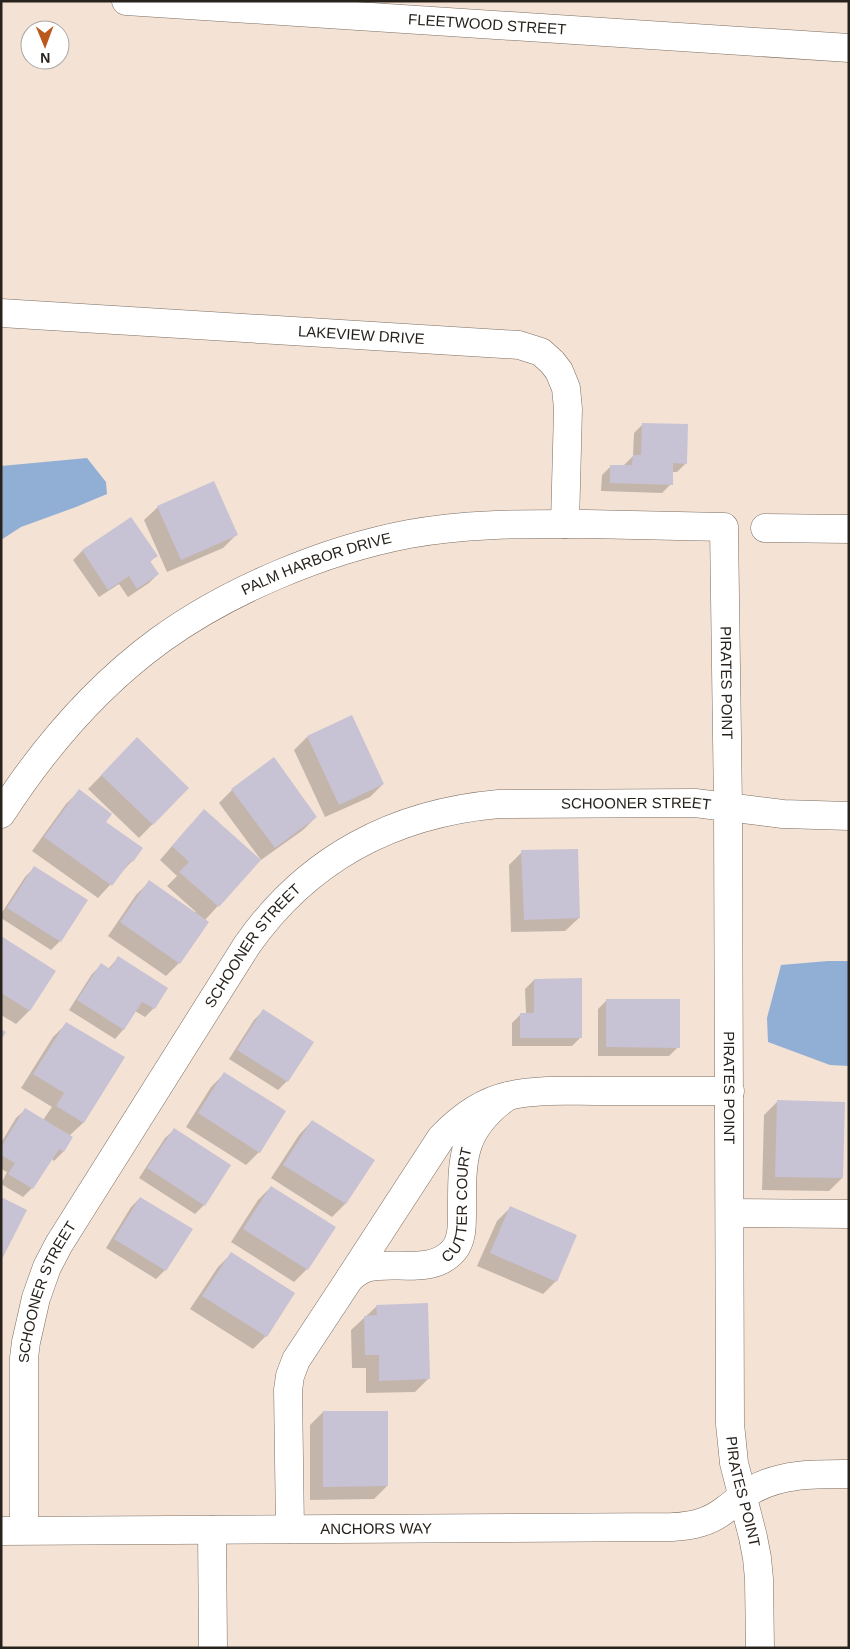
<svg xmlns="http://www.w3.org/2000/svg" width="850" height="1649" font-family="Helvetica,sans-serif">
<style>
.water{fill:#91afd4}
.shadow{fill:#0003}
.building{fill:#c8c2d5}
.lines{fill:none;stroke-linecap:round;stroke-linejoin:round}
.minor-casing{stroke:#7c6d61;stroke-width:29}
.minor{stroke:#fff;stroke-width:28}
.labels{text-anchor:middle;stroke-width:4.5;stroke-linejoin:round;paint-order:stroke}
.street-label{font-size:15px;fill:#28221d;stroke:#fff}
</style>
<rect width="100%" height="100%" fill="#f4e3d5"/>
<path class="water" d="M87,458L106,482L107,494L76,507L21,527L1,540V466Z
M828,961H849V1066L830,1065L768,1042L767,1018L781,965Z"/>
<path class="shadow" d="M643,424L686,463L677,472H672L671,484L662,493L601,491L602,475L611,466H623L633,456L634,433Z
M158,507L236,535L223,548L167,572L144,520Z
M131,518L156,556L150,562L158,574L149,583L128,597L119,584L99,597L73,560L82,551Z
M307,737L383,784L370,797L325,817L294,750Z
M124,752L188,788L139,838L88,789Z
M232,790L316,817L303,830L261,860L219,803Z
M79,791L104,822L132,861L98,898L32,851L66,804Z
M191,824L260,860L205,920L179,963L166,976L108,936L136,895L149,882L194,913L196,912L167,886L177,876L160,860Z
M522,852L579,918L565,931L511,932L509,865Z
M34,868L60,941L51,950L1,918V914L25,877Z
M1,937L55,971L29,1011L16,1024L1,1015Z
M118,958L167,988L154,1008L145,1017L135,1011L123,1030L115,1039L69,1010L92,974L101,965L108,969Z
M534,980L581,1037L572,1046H512V1023L521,1014H526L525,989Z
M607,1000L678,1047L669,1056H598V1009Z
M263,1011L287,1081L278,1090L229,1059L254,1020Z
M66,1024L124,1058L83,1123L69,1136L72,1137L63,1152L54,1161L52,1159L32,1188L23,1197L1,1184L7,1172L1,1169V1143L16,1118L25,1110L43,1120L52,1107L21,1088L53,1037Z
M224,1074L259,1152L246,1165L186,1127L211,1087Z
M777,1102L842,1178L829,1191L762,1190L764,1115Z
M312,1121L373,1160L345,1204L332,1217L271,1178L299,1135Z
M174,1130L204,1205L195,1214L139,1178L165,1138Z
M271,1187L334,1227L307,1269L294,1282L231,1242L258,1200Z
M140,1198L165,1270L156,1279L106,1248L131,1207Z
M510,1208L556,1281L543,1294L477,1266L497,1221Z
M231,1254L266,1336L253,1349L190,1309L218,1267Z
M377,1306L428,1379L415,1392L366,1393V1368H352L351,1330Z
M323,1412L387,1486L374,1499L310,1500V1425Z"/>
<path class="building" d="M642,423L688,424L687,464L673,463V485L610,483V465H632L633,455H641Z
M214,481L238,535L181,560L157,506Z
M131,517L158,556L150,561L159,574L137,589L129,576L108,590L82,550Z
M352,715L384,784L339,805L307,736Z
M137,737L189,788L153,825L101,775Z
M274,757L317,817L275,848L231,789Z
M79,789L112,814L106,822L143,848L133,862L131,860L112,886L44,837Z
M204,809L261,860L219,907L179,872L189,862L172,846Z
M578,849L580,918L524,920L521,850Z
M34,866L88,900L61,942L7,908Z
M149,880L209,922L180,964L120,922Z
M1,936L56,971L30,1011L1,993Z
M118,956L168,988L155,1009L142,1002L124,1030L77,1000L101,963L110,969Z
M582,978V1038H520V1013H534V979Z
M606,999H680V1048L606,1047Z
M263,1009L314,1042L288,1082L237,1050Z
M66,1022L125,1057L84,1123L56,1106L64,1093L33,1074Z
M1,1029L6,1032L1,1040Z
M224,1072L286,1111L260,1153L198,1113Z
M777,1100L845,1102L843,1178L775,1177Z
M25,1108L73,1137L64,1152L59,1149L33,1189L8,1174L15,1163L1,1155V1147Z
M312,1120L375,1160L346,1204L283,1165Z
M174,1128L231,1165L205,1206L147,1168Z
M271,1186L336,1227L308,1270L243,1229Z
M1,1197L27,1210L1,1261Z
M140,1197L193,1229L166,1271L114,1239Z
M510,1206L577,1235L557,1282L490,1253Z
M231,1252L295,1293L267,1337L202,1296Z
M428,1303L430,1379L379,1381V1355H365L364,1316L377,1315L376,1305Z
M323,1411H388V1486L323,1487Z"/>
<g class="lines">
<g class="minor-casing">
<g id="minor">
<path id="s1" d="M126,1L849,48"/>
<path id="s2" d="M1,313L519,345L541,352L552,362L559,371L566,388L568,409L565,524"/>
<path d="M765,528L849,529"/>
<path id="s3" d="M1,814C43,749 97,686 160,640C229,590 325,550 409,534C468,523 528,524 587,524C633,525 678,526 724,527L728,807L730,1424L734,1463L753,1537L757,1558L759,1579L760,1648"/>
<path d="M730,1213L849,1214"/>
<path d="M350,1278L441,1138C460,1118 481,1102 508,1096C536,1089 567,1091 596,1091C640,1091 685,1091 730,1091"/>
<path id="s4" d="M290,1529L288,1390L290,1376L296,1360L350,1278C355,1274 360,1270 366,1268C394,1260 432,1276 454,1250C462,1240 462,1226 462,1213C462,1160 460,1130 508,1096"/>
<path id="s5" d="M24,1530V1358L26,1342L36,1298L47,1267L59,1244L247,945C308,858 395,813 499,804L695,803L783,814L849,816"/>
<path d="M212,1530L213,1648"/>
<path id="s6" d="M1,1531L672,1527C693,1526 710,1522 726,1509C736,1502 743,1494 754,1489C783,1473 817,1474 849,1474"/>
</g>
</g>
<use href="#minor" class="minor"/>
</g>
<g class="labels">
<g class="street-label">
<text dy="5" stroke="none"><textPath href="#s1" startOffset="362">FLEETWOOD STREET</textPath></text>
<text dy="5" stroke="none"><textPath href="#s2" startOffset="361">LAKEVIEW DRIVE</textPath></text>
<text dy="5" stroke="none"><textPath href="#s3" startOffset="412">PALM HARBOR DRIVE</textPath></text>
<text dy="5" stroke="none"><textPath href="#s3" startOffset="981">PIRATES POINT</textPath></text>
<text dy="5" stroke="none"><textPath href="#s5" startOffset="1081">SCHOONER STREET</textPath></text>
<text dy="5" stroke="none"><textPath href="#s5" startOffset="648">SCHOONER STREET</textPath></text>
<text dy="5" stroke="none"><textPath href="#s3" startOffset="1386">PIRATES POINT</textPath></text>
<text dy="5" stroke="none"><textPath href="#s4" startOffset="425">CUTTER COURT</textPath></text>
<text dy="5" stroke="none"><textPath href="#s5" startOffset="242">SCHOONER STREET</textPath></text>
<text dy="5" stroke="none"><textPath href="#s3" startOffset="1791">PIRATES POINT</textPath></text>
<text dy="5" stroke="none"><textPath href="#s6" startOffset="375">ANCHORS WAY</textPath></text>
</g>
</g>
<rect width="850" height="1649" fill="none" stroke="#28221d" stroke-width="5"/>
<g transform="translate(45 45) rotate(179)"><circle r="24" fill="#ffffff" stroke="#a9a7a5"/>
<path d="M0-4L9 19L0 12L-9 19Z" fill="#bb581e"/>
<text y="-8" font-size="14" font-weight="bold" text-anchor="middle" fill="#28221d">N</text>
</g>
</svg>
